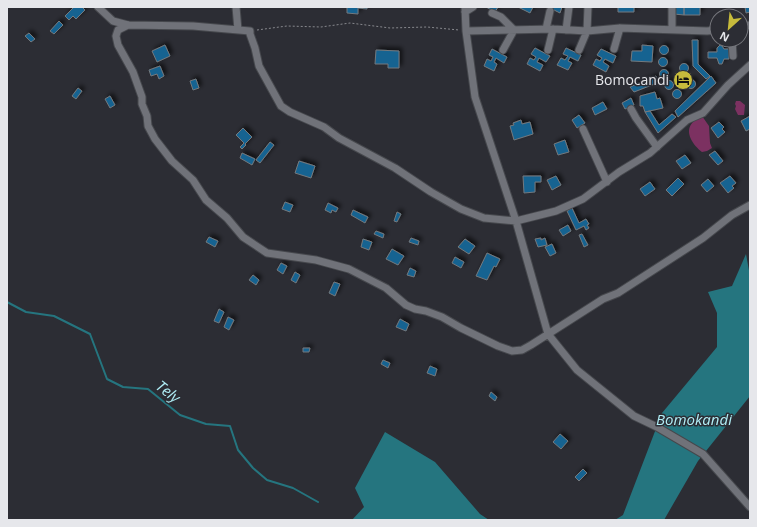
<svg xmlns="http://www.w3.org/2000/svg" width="757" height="527" font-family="'Open Sans',sans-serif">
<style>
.green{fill:#7c3161}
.water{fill:#25757f}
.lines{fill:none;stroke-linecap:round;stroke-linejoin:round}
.stream{stroke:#25757f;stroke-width:2}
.building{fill:#176391;stroke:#73797e;filter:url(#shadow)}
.minor-casing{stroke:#46484d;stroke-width:9}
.path{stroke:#87888d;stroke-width:1;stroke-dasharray:2 2;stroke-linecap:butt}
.minor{stroke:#707279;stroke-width:7}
.labels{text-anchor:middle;stroke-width:3;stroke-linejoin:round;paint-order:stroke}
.poi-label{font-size:14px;fill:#e6e7eb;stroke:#2c2d34;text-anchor:end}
.water-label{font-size:15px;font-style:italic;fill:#b0eef6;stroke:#2c2d34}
</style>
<defs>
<filter id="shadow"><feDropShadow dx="3" dy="-3" stdDeviation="2" flood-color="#0009"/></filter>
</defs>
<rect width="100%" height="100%" fill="#2c2d34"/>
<path class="green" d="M736,101H740L745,105L744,115H738L735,109L736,106L735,104Z
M702,116L709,126L710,143L712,148L707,151L702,152C694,146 683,132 693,122C695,120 699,118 702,116Z"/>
<path class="water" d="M746,254L750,276V396L698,461L664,520H615L623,515L662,413L717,347V313L708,292L732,286Z
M385,432L435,462L480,514L489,520H352L364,507L355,488Z"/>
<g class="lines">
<path class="stream" d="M7,302L26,312L54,316L90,334L107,379L123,387L148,389L180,415L206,424L230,426L238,450L253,468L267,480L293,488L318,502"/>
</g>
<path class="building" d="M74,7H82L85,10L76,19L73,16L69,20L65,16Z
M347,7H367V9L358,8V14L347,13Z
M486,7H498L495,12Z
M518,7H533L530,13Z
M548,7H562L560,13Z
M618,7H634V12H618Z
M674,7H684V15L674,14Z
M684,7H700V15H684Z
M745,7H750V12L746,13Z
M59,21L63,25L54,34L50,31Z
M29,33L35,39L31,42L25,36Z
M692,40H698V64L710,76L706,79L693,66Z
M165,45L170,56L157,62L152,51Z
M642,45L653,46L652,62L631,61L632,51H642Z
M720,45L722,46L724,49H729V59H724L722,64H719L717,58H708V52H717V48Z
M659.5 50a4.5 4.5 0 1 1 9 0a4.5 4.5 0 1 1-9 0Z
M535,48L550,56L546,62L539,58L537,62L543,65L540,71L527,64L530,58L534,60L536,57L531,54Z
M566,48L581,55L578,61L570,57L568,61L572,63L568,70L557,65L561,58L565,60L568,56L563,54Z
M492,49L507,57L504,63L496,58L494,62L497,64L494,71L484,66L487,59L491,61L493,57L489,55Z
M601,49L616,56L613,63L605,59L603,62L609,66L606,72L593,65L596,59L600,61L602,58L597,55Z
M376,50L399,51V68H388V64H375Z
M658.5 62a4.5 4.5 0 1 1 9 0a4.5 4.5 0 1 1-9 0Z
M679.5 68a4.5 4.5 0 1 1 9 0a4.5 4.5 0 1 1-9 0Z
M160,66L164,76L159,79L157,74L151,76L149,70Z
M659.5 74a4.5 4.5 0 1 1 9 0a4.5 4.5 0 1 1-9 0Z
M656,76L657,83L634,92L630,87Z
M711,76L716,83L678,117L675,111Z
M196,79L199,88L193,90L190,81Z
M686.5 84a4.5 4.5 0 1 1 9 0a4.5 4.5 0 1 1-9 0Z
M664.5 85a4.5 4.5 0 1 1 9 0a4.5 4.5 0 1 1-9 0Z
M78,88L82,91L76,99L72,96Z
M672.5 94a4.5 4.5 0 1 1 9 0a4.5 4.5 0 1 1-9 0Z
M655,92L657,99L660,98L663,108L645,112L643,106H640V96Z
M110,96L115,105L110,108L105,99Z
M631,98L634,105L625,109L622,103Z
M603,102L607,109L595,115L592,108Z
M650,111L659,125L672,114L676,117L658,133L645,112Z
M579,115L585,123L577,128L572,120Z
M750,116V129L746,131L741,121Z
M521,120L522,124L530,122L533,134L514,140L510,126L514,125L513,123Z
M719,122L724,127L722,129L725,132L718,138L711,128Z
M243,128L252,137L245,144L246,145L242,149L240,147L244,143L236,135Z
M565,140L569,152L558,155L554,144Z
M270,142L274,145L260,163L256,160Z
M715,151L723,161L718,165L709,155Z
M242,153L255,159L252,165L240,158Z
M685,155L691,163L682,169L676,161Z
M299,161L315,166L311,178L295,173Z
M523,176H541V182H535V192L524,193Z
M556,176L561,185L552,190L547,180Z
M730,176L736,183L732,186L734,188L728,193L720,183Z
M678,178L684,184L672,196L666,190Z
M708,179L714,186L707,192L701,185Z
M650,182L655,189L645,196L640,189Z
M285,202L293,205L290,212L282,209Z
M328,203L338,208L336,212L332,210L331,213L325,210Z
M572,208L579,223L586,219L589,224L587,225L589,228L586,230L584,226L576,230L567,211Z
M353,210L368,217L365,223L351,215Z
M397,212L401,214L397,222L394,221Z
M568,225L571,231L563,236L559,230Z
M376,231L384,234L383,238L374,234Z
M582,234L588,245L584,247L579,235Z
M209,237L218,241L215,247L206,242Z
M411,238L419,241L418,245L409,242Z
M541,238V240L545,238L547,245L538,247L535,239Z
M363,239L372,242L369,250L361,247Z
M465,239L475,246L469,254L458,247Z
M552,244L556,253L550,256L545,247Z
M392,249L404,256L398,265L386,259Z
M487,253L500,259L496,267L494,266L487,280L476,276Z
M455,257L464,262L461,268L452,263Z
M281,263L287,266L283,274L277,270Z
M410,268L416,271L414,277L407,275Z
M295,272L300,275L296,283L291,280Z
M253,275L259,280L256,285L249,280Z
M334,282L340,284L335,296L329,293Z
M219,309L224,312L219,323L214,321Z
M228,317L234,320L229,330L224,327Z
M400,319L409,324L406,331L396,327Z
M303,348H310L309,352H303Z
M383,360L390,363L388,368L381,364Z
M430,366L437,369L435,376L427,373Z
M491,392L497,397L495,401L489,396Z
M560,434L568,441L561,449L553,442Z
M583,469L587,473L579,481L575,477Z"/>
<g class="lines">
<g class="minor-casing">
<path id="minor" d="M98,7L113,21L128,25L193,26L250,31V34L255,48L259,66L281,106L290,112L324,127L339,138L395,168L431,192L461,209L484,218L516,221L556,211L583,199L619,172L650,153L687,120L703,113L728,85L750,65
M236,7L238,30
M465,7L466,31L553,29L587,31L620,28L707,31L717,30
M465,12L473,7
M492,13L501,17L514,30L503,50
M128,25L118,30L116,36L118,45L133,72L142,97V104L147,116L148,126L155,139L172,161L193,180L206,200L227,218L243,237L267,253L316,260L349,269L386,288L406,305L415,309L426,311L442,317L461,328L498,346L512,351L522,350L531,345L603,299L618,293L703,238L732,215L750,205
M741,27L750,25
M546,29L550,11
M672,29V7
M566,30L569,7
M466,31L475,97L516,221L548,334L577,370L634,416L657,427L703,454L750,507
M732,40L733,56
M614,49L620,28
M548,50L553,29
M579,50L587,31L588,7
M631,109L636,118L657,147
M583,129L607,182"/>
</g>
<path class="path" d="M257,30L287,26L321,27L350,23L390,28L427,27L459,30"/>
<use href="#minor" class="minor"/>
</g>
<defs>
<g id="hotel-disc" transform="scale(1)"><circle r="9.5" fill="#c7bb3c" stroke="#2c2d34"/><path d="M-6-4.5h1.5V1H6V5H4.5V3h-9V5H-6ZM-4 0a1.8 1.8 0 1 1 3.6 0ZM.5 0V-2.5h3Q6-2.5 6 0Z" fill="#111"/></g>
</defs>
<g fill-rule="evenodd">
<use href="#hotel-disc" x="683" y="80"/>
</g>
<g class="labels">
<g class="poi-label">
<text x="669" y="85">Bomocandi</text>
</g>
<g class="water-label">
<text transform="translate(168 392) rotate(38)" y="5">Tely</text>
<text x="694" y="425">Bomokandi</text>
</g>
</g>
<rect width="757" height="527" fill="none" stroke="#e6e7eb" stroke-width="16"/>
<g transform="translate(729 28) rotate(207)"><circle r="19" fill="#2c2d34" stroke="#76777d"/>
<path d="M0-3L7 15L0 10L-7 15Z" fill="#c7bb3c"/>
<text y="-6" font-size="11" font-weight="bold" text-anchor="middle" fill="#e6e7eb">N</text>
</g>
</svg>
